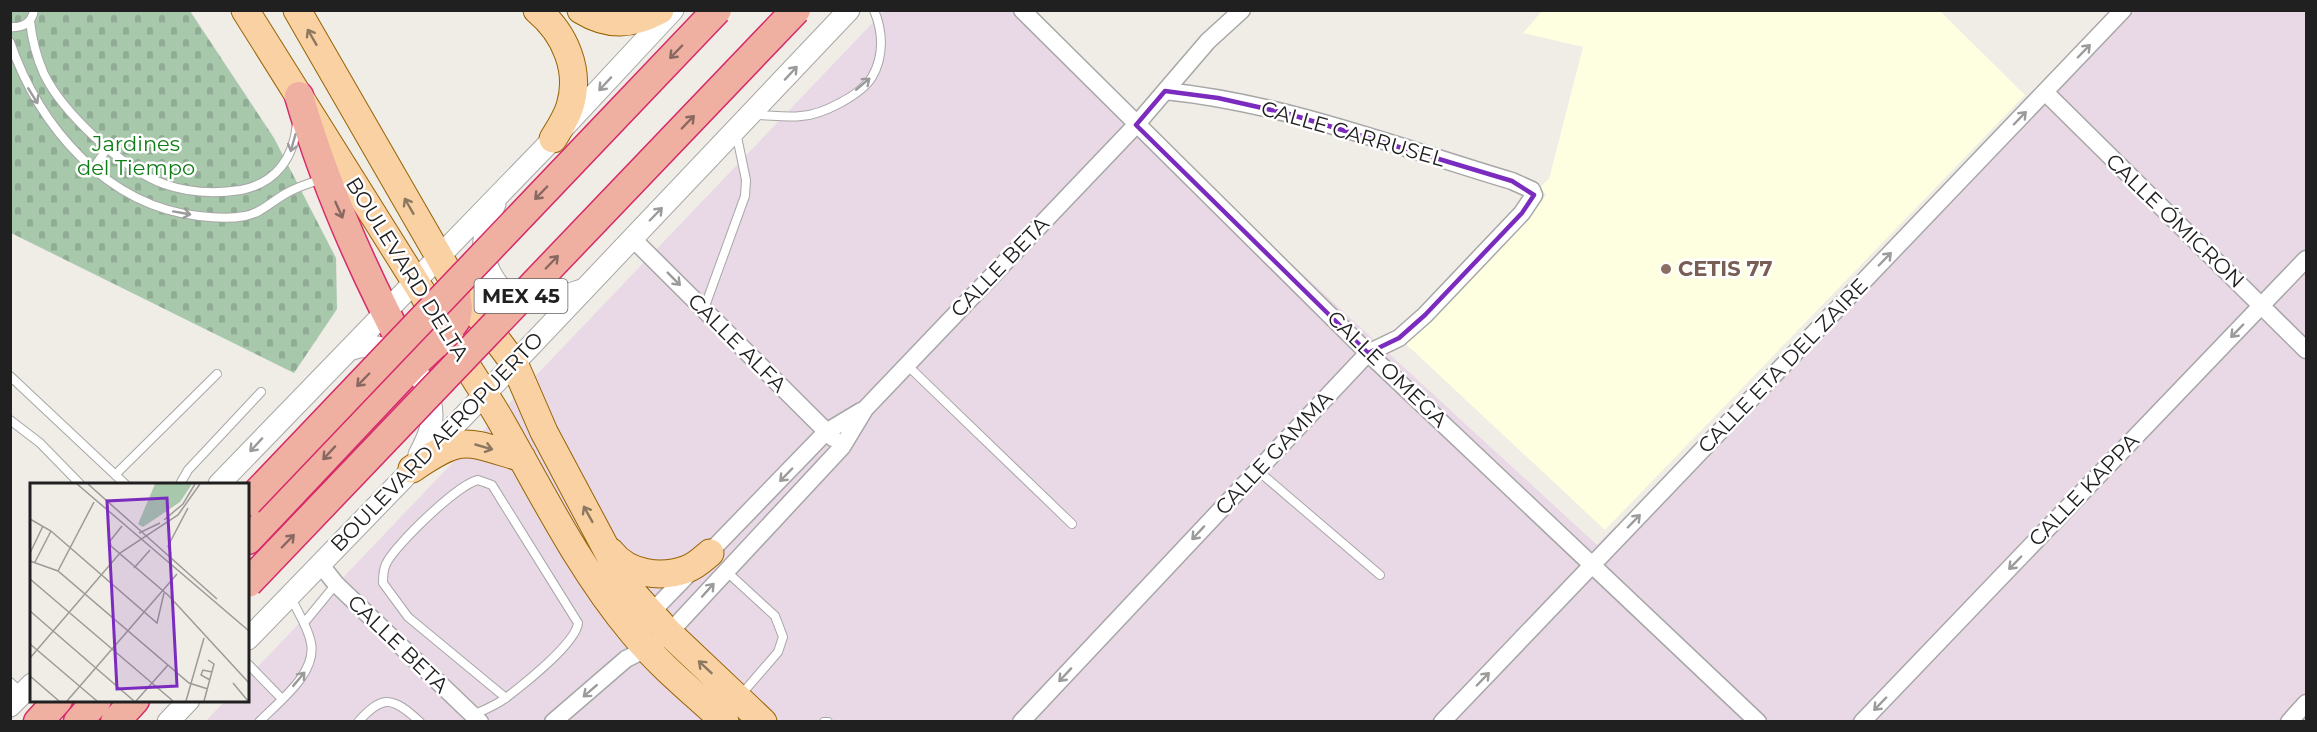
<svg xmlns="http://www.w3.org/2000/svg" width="2317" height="732" font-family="Montserrat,sans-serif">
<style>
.industrial{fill:#e9d8e6}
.education{fill:#fefee1}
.cemetery{fill:url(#cemetery-stones)}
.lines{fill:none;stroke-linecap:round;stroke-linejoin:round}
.service-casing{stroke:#a7a7a7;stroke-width:10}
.minor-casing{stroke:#a7a7a7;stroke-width:19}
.tertiary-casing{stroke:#a7a7a7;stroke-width:23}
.primary-casing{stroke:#976304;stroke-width:29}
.trunk-casing{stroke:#d72a6a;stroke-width:31}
.service{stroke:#fff;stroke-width:8}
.minor{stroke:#fff;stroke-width:16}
.tertiary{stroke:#fff;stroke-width:21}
.primary{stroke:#f9d1a2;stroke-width:27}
.trunk{stroke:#efb0a2;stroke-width:28}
.trunk-bridge-casing{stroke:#d72a6a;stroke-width:31;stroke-linecap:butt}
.trunk-bridge{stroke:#efb0a2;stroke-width:28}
.oneway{stroke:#8c7861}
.oneway2{stroke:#9b9b9b}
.oneway3{stroke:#886861}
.marked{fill:none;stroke:#7b2cbf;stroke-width:4.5;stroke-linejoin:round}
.education-dot{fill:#8d6e63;stroke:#fff;stroke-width:2}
.labels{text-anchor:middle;stroke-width:5;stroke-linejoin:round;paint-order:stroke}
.shield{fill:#fff;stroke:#636363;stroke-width:1.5}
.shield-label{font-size:20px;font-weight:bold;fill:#202020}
.street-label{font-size:21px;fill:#202020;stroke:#fff}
.park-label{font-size:21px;fill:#0f7d15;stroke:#fff}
.education-label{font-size:21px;font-weight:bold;fill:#785e54;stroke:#fff;text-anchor:start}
.inset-road{fill:none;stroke:#9d9a97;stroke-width:1.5}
.view{fill:#7b2cbf;fill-opacity:0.15;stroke:#7b2cbf;stroke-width:3}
.inset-edge{fill:none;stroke:#202020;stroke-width:3}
</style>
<defs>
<pattern id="cemetery-stones" width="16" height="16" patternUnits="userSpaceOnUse" patternTransform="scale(1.5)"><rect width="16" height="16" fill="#a8c8ac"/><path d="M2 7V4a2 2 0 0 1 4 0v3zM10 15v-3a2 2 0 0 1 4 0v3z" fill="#90ac94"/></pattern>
</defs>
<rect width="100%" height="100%" fill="#f0ece6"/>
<path class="industrial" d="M884,11H1022L1135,120L1597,545L2128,11H2306V721L205,722L225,701L248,700V677Z"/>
<path class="education" d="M1542,11H1940L2025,95L1605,530L1406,344L1546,195L1539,188L1549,179L1583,47L1523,33Z"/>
<path class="cemetery" d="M10,11H190L274,138L336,258L337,309L294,373L11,233Z"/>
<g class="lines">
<g class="service-casing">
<path id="service" d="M30,21C32,40 36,56 44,74C63,113 123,169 164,184C189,193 214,194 241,190C276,183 294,158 297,123
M10,27C23,28 32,23 34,10
M10,42C39,126 106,206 199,216C215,218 230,219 245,216C261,213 271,202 285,194C297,187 309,183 323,179
M755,115C770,115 786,118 801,116C822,115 861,95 872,77C884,56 883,32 874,10
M93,169L108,147
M704,309L745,196L746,180L736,132
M907,365L1072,524
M10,376L125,484
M10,420L40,443L80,484
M1257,470L1380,575
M115,475L217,374
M180,484L188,470L261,392
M726,571L775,616L783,637L778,652L740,696
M304,623L336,584
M248,664L281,698
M10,682L22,693
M473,715C484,710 497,705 507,697C524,684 576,643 578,623L492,485L478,480C458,484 394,546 386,564C383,570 383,576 383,583L408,617L506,698
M259,722C278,702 317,674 311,643C308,626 297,611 290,596
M358,722C383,694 393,697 420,722
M824,722H828"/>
</g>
<g class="minor-casing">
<path id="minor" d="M1022,10L1368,353L1758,722
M2045,92L2306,350
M632,238L833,438
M320,564L336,584L480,722
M645,619L826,432L861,411
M553,722L626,659L648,648L669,633L842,447L865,409L1136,125L1208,41L1242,10
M1021,722L1368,353L1399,338L1425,315L1522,213L1534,195L1532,190L1512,181C1398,147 1284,103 1165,91
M1442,722L2123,10
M1862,722L2306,259
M2289,722L2306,703"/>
</g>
<g class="tertiary-casing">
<path id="tertiary" d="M495,204C480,233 478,260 499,286C505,293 513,299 522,301C542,304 563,296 582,290
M349,350C391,334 432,373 432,416C432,430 425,443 419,455
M219,484L553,139L673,10
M248,639L485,394L849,10
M10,706L32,684
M168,722L189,700"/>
</g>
<g class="primary-casing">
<path id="primary" d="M245,10L423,294C447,338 476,378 501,421C542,493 580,570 633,633C659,665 694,693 725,722
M297,10L455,284L514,363L544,432L625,584L669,633L763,722
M537,10C565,33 581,71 570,106C567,117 559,129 553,139
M581,10C609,27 632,25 660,10
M412,469C463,434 465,441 522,458
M611,552C628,574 661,579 687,569C696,566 703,559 710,553"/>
</g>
<g class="trunk-casing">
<path id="trunk" d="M299,96C326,189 366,278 412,363
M248,540L413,365L445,335L456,320L458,309L455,284
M38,722L58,700
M78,722L97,700
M115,722L135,700"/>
</g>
<use href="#service" class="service"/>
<use href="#minor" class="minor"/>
<use href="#tertiary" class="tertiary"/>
<use href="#primary" class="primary"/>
<use href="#trunk" class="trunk"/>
<g class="trunk-bridge-casing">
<path id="trunk-bridge" d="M248,502L717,10
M248,583L796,10"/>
</g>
<use href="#trunk-bridge" class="trunk-bridge"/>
</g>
<defs><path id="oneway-shaft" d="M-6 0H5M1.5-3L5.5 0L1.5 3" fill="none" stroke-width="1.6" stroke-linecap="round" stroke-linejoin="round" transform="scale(1.5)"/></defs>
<g class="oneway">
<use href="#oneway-shaft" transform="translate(312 37) rotate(-120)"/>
<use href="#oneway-shaft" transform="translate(409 206) rotate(-120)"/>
<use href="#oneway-shaft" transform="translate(484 447) rotate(16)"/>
<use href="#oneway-shaft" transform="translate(588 514) rotate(-119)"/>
<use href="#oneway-shaft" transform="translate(705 667) rotate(-137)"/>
</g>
<g class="oneway2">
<use href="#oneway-shaft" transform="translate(2084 51) rotate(-46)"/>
<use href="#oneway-shaft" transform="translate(791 73) rotate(-47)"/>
<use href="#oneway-shaft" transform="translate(605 84) rotate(133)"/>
<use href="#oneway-shaft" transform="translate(863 84) rotate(-40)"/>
<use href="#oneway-shaft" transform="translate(33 96) rotate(58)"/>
<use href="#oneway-shaft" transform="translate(2020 118) rotate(-46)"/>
<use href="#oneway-shaft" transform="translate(293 143) rotate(106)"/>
<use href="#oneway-shaft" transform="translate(182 213) rotate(10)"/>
<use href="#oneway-shaft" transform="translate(656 214) rotate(-46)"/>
<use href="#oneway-shaft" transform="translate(1885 259) rotate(-46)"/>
<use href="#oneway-shaft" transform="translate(674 279) rotate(45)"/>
<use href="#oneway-shaft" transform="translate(2237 331) rotate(134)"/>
<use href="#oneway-shaft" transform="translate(256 445) rotate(133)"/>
<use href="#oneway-shaft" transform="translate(786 475) rotate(134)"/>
<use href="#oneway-shaft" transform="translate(1634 521) rotate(-46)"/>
<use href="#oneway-shaft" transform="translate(1198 533) rotate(133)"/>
<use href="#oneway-shaft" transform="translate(2015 563) rotate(134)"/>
<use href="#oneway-shaft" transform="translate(708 590) rotate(-48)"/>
<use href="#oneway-shaft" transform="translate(1065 675) rotate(133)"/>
<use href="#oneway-shaft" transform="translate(299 679) rotate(-50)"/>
<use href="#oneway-shaft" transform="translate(1483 679) rotate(-46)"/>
<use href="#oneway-shaft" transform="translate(590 691) rotate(139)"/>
<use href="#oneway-shaft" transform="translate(1880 704) rotate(134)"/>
</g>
<g class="oneway3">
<use href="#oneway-shaft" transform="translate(676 52) rotate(134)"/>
<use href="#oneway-shaft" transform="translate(688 122) rotate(-46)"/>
<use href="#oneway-shaft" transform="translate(541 193) rotate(134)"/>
<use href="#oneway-shaft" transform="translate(339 210) rotate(66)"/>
<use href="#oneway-shaft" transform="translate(552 262) rotate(-46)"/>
<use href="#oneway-shaft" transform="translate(363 380) rotate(134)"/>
<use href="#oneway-shaft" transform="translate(329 453) rotate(133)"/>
<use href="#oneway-shaft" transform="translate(288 541) rotate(-46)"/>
</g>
<path class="marked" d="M1165,91L1218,98L1289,114L1512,181L1534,195L1522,213L1425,315L1399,338L1368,353L1136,125Z"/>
<circle class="education-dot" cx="1666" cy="269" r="6"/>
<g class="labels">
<rect class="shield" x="474.5" y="279" width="93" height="34" rx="4.5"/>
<g class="shield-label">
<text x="521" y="303">MEX 45</text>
</g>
<g class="street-label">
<text transform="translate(1353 134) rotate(16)" y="7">CALLE CARRUSEL</text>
<text transform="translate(2175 221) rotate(44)" y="7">CALLE ÓMICRON</text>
<text transform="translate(1000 267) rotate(-46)" y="7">CALLE BETA</text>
<text transform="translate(407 269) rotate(58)" y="7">BOULEVARD DELTA</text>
<text transform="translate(737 343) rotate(45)" y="7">CALLE ALFA</text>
<text transform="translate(1783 366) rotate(-46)" y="7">CALLE ETA DEL ZAIRE</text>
<text transform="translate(1387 369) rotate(44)" y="7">CALLE OMEGA</text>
<text transform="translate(437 442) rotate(-46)" y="7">BOULEVARD AEROPUERTO</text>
<text transform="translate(1274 453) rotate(-47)" y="7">CALLE GAMMA</text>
<text transform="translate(2084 490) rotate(-46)" y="7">CALLE KAPPA</text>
<text transform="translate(398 644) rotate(44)" y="7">CALLE BETA</text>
</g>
<g class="park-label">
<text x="136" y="151">Jardines<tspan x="136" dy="24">del Tiempo</tspan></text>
</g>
<g class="education-label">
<text x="1678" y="276">CETIS 77</text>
</g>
</g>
<g transform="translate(30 483)">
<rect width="219" height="219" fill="#f0ece6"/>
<path d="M125,1H162L150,19L113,44L108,41Z" fill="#a8c8ac"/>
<path class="inset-road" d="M47,1L219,148M58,1L187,116M0,36L21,48L127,140L134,110M134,37L153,21L165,1M92,43L80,58L81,63L139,113L219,200M109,50L130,40M0,70L13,43M141,71L138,63L158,25M0,78L28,88L159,200L178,206M5,79L21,48M104,85L120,67M28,88L64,19M0,96L143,218M0,128L104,218M0,161L67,218M0,175L90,70L148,32L170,1M0,193L29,218M180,197L171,192L173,187L182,189M203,200L218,218M37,218L147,91M106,218L138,182M156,218L174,155M174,218L184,181L178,177"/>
<path class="view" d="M137,15L147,203L87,206L77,18Z"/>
<rect width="219" height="219" class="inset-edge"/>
</g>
<rect width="2317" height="732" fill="none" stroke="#202020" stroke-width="24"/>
</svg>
